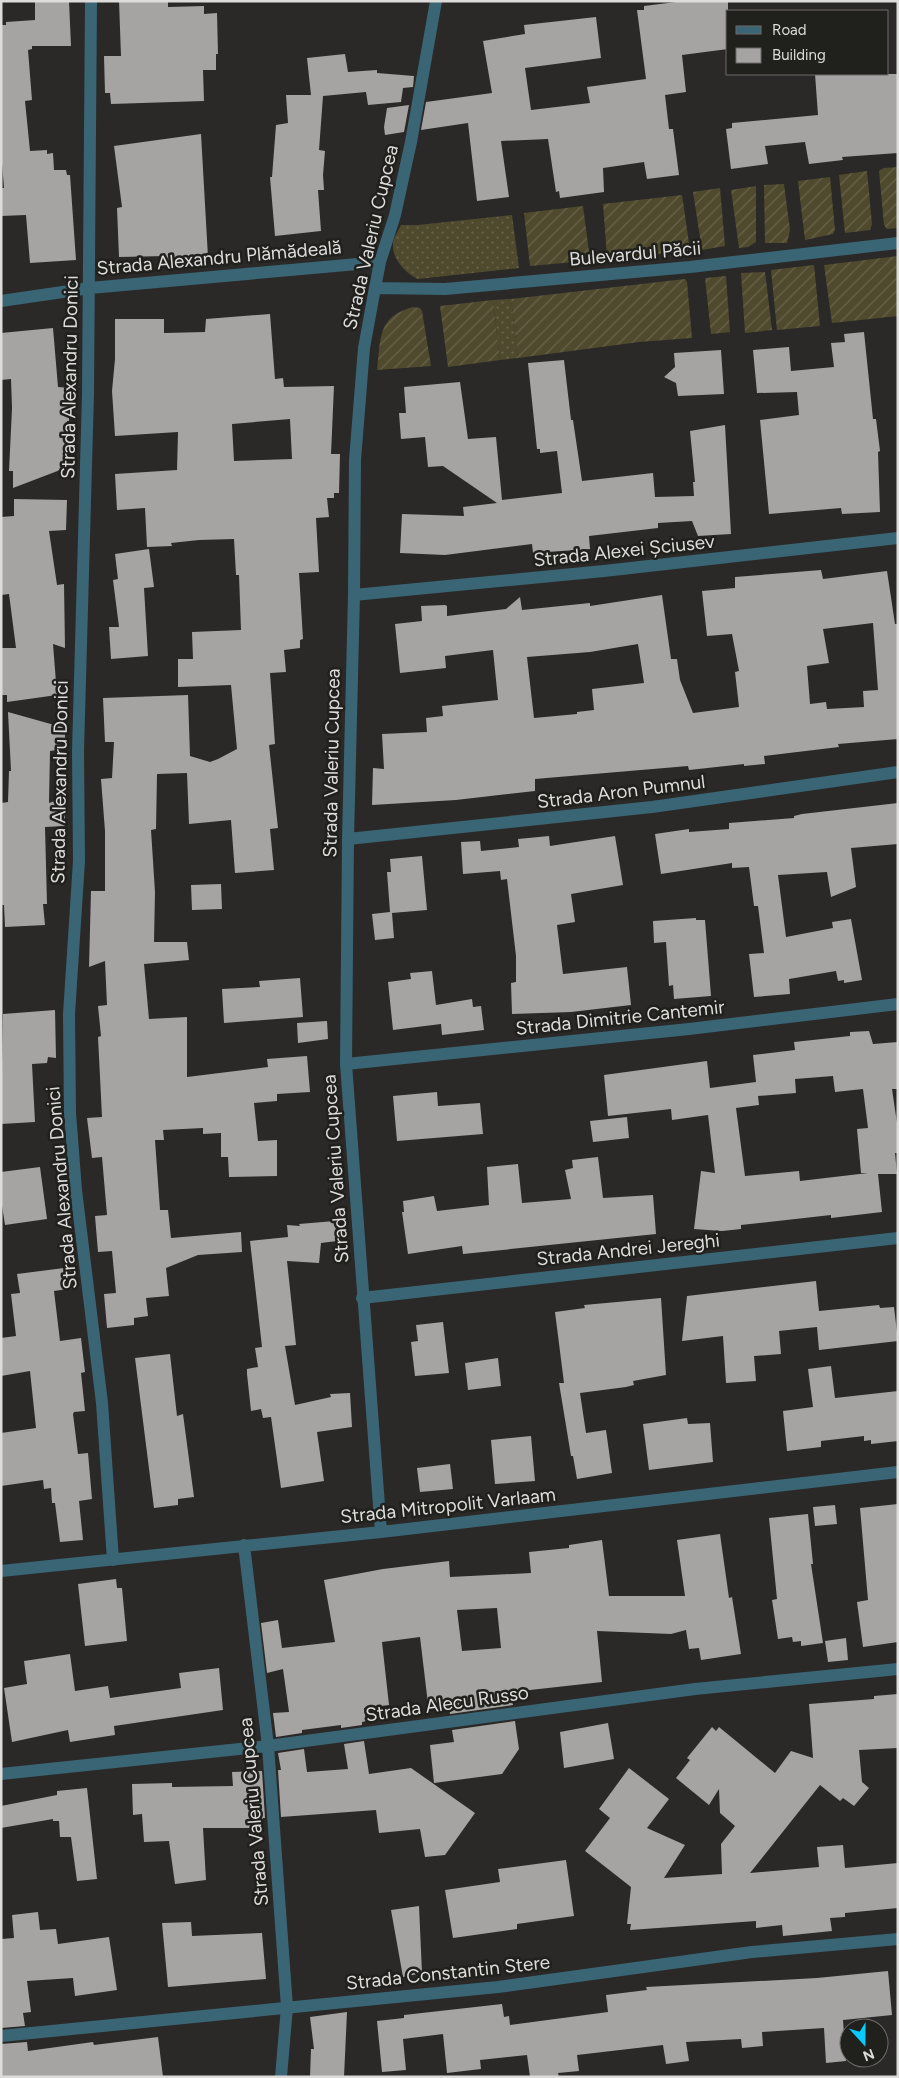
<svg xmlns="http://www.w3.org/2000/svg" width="899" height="2078" font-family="Figtree,sans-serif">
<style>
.grass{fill:url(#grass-dots)}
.garden{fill:url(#garden-furrows)}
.building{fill:#a5a4a2;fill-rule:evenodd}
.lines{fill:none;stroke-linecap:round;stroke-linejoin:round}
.minor{stroke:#3a6574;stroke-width:12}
.labels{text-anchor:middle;stroke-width:5;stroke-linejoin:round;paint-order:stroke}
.street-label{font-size:19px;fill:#dddcdb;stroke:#20201d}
</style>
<defs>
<pattern id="grass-dots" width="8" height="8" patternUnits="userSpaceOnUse" patternTransform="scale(1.25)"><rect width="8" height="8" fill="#4f4a2d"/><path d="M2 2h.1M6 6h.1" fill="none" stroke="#68644b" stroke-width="1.8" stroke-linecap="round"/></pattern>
<pattern id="garden-furrows" width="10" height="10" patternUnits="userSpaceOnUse" patternTransform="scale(1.25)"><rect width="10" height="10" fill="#4f4a2d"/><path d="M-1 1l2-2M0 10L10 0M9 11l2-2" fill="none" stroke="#68644b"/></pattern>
</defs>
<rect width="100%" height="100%" fill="#2a2927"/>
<path class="grass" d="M512,215L519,268L418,279C406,274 392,259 393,244C393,238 399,230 401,225H418Z
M511,299L518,358L500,360L493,300Z"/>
<path class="garden" d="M898,167V228L887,229L884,225L879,171L884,168Z
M867,171L872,224L870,230L845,233L839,175Z
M830,177L835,230L833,234L805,240L798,181Z
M784,184L790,230L787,243H765L764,185Z
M756,186V242L748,247L739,248L731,190Z
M720,188L725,246L702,250L693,192Z
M682,195L690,250L610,260L607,256L603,204Z
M583,206L589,252L585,261L530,266L524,213Z
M898,256V316L832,323L824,265Z
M814,265L820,326L777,330L771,270Z
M765,272L772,330L745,333L741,273Z
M726,276L730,332L711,334L705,278Z
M685,279L687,282L692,338L639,342L518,358L511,299Z
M493,300L500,360L448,367L440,306Z
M413,307L420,308L422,311L431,366L377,370C381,338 377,317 413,307Z"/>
<path class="building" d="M35,1H69L71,46H32V49L28,50L32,100L25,101L30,151L47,150V154L53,153L54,170H66L67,175H70L76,260L30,263L26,215L1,216V188H4L1,151V25H6V22L35,20Z
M119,1H168V7L204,6V14L217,13L218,54H216V70H203L204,101L111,104L110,93H105L104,56H121Z
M684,1H728V49L682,55L686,92L665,95L669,129H673L679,175L647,179L644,162L603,168L604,192L560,198L559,191L556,192L548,139L501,141L509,197L477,201L468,123L421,130L426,102L492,93L483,41L525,34L524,25L596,17L601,58L525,68L531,110L590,103L587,87L646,79L637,10H644V6Z
M345,54L348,72L377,70V73L414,76L413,87L403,88L401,102L368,105L366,92L323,96L319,150L325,151L323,175L324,190H318L321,231L275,236L270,177H272L276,125L288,123L286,95H311L307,58Z
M815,74H898V153L842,157L843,160L809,164L805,142L765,146L768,164L731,169L726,129L732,128V123L818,115Z
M409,105L404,132L385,135L384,127L387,108Z
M201,134L208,257H206V260L166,263V256L119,257L117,208L122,207L114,146Z
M270,314L275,379L283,378L284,387L334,386L331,454H340L339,493H334V498H327L329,517L316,518L319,572L299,573L303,639L300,640V648L284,650L286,672L270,673L275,744L269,745L278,828L270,829L274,870L235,873L231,820L189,824L187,773L157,774L156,829L151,830L155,892L154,942H187L189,960L144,964L149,1019L187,1017V1077L268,1067L267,1059L307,1056L310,1092L277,1094V1101L254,1103L258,1141L277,1140V1176L229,1177L228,1157H221V1133L203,1134V1128L163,1130L164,1140H155L160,1210H168L171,1238L241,1232L242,1252L198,1255L166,1268L169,1296L146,1298L148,1316L134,1318V1325L107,1328L104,1294L116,1293L112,1251L98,1252L95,1216L107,1215L102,1157L92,1158L87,1118L102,1117L98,1037L101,1036L98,1006L107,1005L105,961L89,967L91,891H105V831L101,779L112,778L114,742H105L103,698L188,695L190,756L210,762L218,759L237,749L231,685L178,687V659H193L192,632L241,630L239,575H236L234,539L199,540L171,543L172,546L147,547L145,508L117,510L115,474L177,470L178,432L115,436L112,391L115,359V319H164V333L205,332L206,319ZM290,419L292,459L234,461L232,424Z
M53,328L58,387L70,388L69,421H67L68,467L13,488V471H9L12,408L11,379L1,380V333Z
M864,332L873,419H876L880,451L878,452L880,512L842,514L841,508L769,514L760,420L799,415L797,392L757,393L753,350L789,347L791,371L834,367L831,343L845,342L844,334Z
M721,350L724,394L678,396L676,383L664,377L675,367L674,353Z
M564,360L571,420H573L582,481L653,473L655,497L694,496L693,482H695L690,431L725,425L731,534L698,536L692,521L658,523V528L589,536L590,549L533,553L532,544L445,555L400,553L402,514L464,516L463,507L497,503L443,466L428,467L425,437L401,439L399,413H406L404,387L460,382L468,439L496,437L502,500L562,493L557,451L540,453V449H537L528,363Z
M14,499L67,500L66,530L49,531L57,585L64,584L65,648L53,644L57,695L7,702V695H1V648H16L9,594L1,595V517L14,516Z
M149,549L154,587L144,588L148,656L111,659L109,627H119L113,580L118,579L115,554Z
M821,570L823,579L887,571L895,624H898V739L838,744L839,747L764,756L765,764L744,766V764L689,770L688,766L535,779V791L456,800L372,805L373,768L384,769L382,734L427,732L426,718L443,716L442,706L498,700L493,650L445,656L446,668L400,673L395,624L422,621L421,606L445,605L447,606V616L506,609L520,597L522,610L590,603V606L662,595L671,659H677L680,680L693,713L739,707L735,672L739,671L732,634L707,636L702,591L735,588V577ZM873,623L878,690L863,691L864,707L827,709L826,702L810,704L807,666L829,663L823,629ZM638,644L644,683L592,689L594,710L577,712V714L534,718L527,657L590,652Z
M8,712L65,728V749L50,751L49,803L64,798L65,826L45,827L47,904H43L45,925L5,927L4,905H1V803L8,802L9,771H11Z
M898,803V844L851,848L856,887L831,897L827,872L778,875L786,937L833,928L832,922L851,919L862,980L844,983V980L838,981L836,971L789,979L790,994L754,997L749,954L764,953L758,906H754L749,867L732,868V863L661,874L655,834L689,829V832L729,829V823L794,818V816L802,814Z
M549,836L550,846L615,836L623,885L571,894L575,922L557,925L563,974L627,967L631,1005L571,1012L512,1014L511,983L516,982V956L507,879L501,880L500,871L463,874L461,842L480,841L481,851L519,847L518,839Z
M422,856L427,910L392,913L394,938L375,940L372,914L390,912L387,872H391L390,859Z
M221,884L222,909L192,910L191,885Z
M696,918V920H705L711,996L674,999L673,985L669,986L666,942L654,943L653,921Z
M432,971L436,1005L472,999L473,1007L481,1006L484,1030L442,1035L441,1024L393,1030L388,982L411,979L410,973Z
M300,978L303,1017L224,1023L222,989L260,987L259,981Z
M55,1010L56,1058L48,1057L47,1063L32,1064L35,1122L1,1124L3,1014Z
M327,1021L328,1039L298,1043L297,1023Z
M869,1031L873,1044L898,1042V1089H892L898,1130V1153H895L897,1174H878L882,1212L831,1218V1215L741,1225V1229L722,1231L694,1229L701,1171L715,1173L708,1115L672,1120L671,1109L608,1116L604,1075L707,1061L710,1088L756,1082L753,1055L795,1050L794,1042L850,1036V1032ZM833,1076L835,1092L863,1089L868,1128L857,1129L861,1173H868L800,1181L799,1171L745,1176L736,1108L759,1105L758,1096L796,1093L795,1079Z
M437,1092L438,1106L480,1103L483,1134L397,1141L393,1096Z
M627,1117L629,1138L593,1142L590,1121Z
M598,1157L603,1198L653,1195L656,1234L463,1254L462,1246L408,1254L402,1212H404L403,1201L434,1196L437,1211L489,1205L487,1167L518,1164L522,1203L571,1199L565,1170L573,1168L572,1160Z
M40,1167L47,1219L5,1225L1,1199V1172Z
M335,1221L337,1241L321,1243L319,1263L287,1261L296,1345L285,1346L295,1405L331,1397L330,1394L350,1393L352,1427L317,1432L324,1481L281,1488L271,1417L263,1418L261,1409L251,1411L247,1374V1369L258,1367L255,1348L262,1347L250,1241L288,1237L287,1225L300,1226L299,1224Z
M72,1267L75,1288L54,1291L60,1341L81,1338L85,1372L81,1373L85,1411L74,1412L73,1414L78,1454L88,1453L92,1499L79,1501L83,1540L60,1542L55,1503H52L51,1488L44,1489L43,1480L1,1486V1433L36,1428L30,1371L1,1376V1338L16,1336L11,1294L20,1293L17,1274Z
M816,1281L819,1311L879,1305L880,1308L894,1307L898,1341L819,1350L817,1327L779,1331L781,1354L754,1356L756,1381L726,1383L723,1336L682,1341L687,1296Z
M661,1298L666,1375L633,1381L634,1385L626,1387L580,1393L586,1433L606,1430L612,1473L577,1479L573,1456H571L559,1383H564L555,1312L585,1308L584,1305Z
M443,1322L449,1373L415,1376L411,1342L418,1341L416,1325Z
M170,1354L177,1416L183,1414L194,1497L178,1499V1505L154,1508L135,1358Z
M498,1358L501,1386L468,1390L465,1363Z
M831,1366L835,1398L898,1391V1441L871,1444V1440L864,1441V1436L821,1441V1447L787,1451L783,1411L813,1407L808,1369Z
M687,1418L688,1424L710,1423L713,1462L649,1470L643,1424Z
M531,1436L535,1481L495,1484L491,1440Z
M450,1464L453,1489L420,1492L417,1468Z
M898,1504V1642L863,1647L857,1602L868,1600L860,1508Z
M835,1505L837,1524L815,1526L813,1507Z
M808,1514L813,1564H811L823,1643L801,1646V1641L793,1642L792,1637L778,1639L772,1600L777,1599L769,1518Z
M720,1534L729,1598L732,1597L741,1654L701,1660L699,1648L689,1649L686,1630L671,1634L597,1631L602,1682L512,1692L513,1705L450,1714L448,1702L428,1704L420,1637L382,1642L389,1705L364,1708L366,1721L362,1722V1725L341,1728V1725L302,1730V1733L276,1737L273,1713L289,1712L283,1669L267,1673L261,1623L278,1620L282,1648L335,1642L324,1580L383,1569L449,1561L450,1577L531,1573L529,1552L569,1548V1545L602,1540L609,1596H685L677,1540ZM497,1608L501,1648L462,1651L457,1610Z
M116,1579L117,1588H122L127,1641L85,1646L78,1584Z
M846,1638L848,1660L828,1662L825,1641Z
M70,1654L75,1691L108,1686L110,1698L181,1688L179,1673L219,1668L223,1710L114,1726L115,1735L70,1742L68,1730L12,1742L4,1688L27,1684L24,1661Z
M898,1694V1748L859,1750L862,1782L869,1788L854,1806L843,1798L840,1801L820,1785L750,1873L819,1867L817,1847L843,1845L845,1868L898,1863V1908L845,1913V1917L830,1918L832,1931L783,1936L782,1925L756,1928V1921L630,1930L631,1924H627L631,1887L585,1851L610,1818L599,1809L629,1768L669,1799L647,1828L685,1845L664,1878L722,1874L721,1844L735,1826L720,1813L719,1789L709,1805L676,1778L690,1760L687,1758L712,1727L716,1731L719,1727L775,1773L791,1751L813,1758L809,1704L874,1699V1696Z
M515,1721L519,1749L502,1774L434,1783L430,1745L454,1742L452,1730Z
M608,1723L614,1759L564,1768L560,1732Z
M364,1741L369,1774L411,1768L475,1813L445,1855L425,1857L420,1829L379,1833L376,1810L281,1817L278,1770H281L278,1753L304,1749L307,1772L348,1769L344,1744Z
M262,1771L265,1818H263V1828H203L206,1880L175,1884L169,1841L144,1842L142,1814L133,1815L132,1784L172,1783V1787L233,1786L232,1772Z
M87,1788L97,1879L77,1881L71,1837H60L59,1821H53V1819L1,1828V1806L57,1795V1791Z
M566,1860L574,1916L517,1924V1929L453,1938L445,1890L500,1882L498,1869Z
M419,1906L422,1973L403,1977L391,1910Z
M38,1912L40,1930L56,1929L58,1944L109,1937L117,1990L75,1996L73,1978L27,1981L31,2012L23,2013L25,2026L1,2028V1939L14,1938L12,1915Z
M191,1922L192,1936L262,1933L266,1979L168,1987L162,1923Z
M888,1971L892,2015L843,2020L846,2061L826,2063L824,2028L762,2032L763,2046L742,2048L741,2039L686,2042L689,2061L666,2064L663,2045L577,2055L579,2071L558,2073L559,2077H530L527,2055L480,2060L481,2069L447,2073L443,2034L403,2039L406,2070L382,2072L377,2021L404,2018V2015L502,2004L504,2017L509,2016L510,2025L608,2012L606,1995L647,1990L646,1987L817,1978Z
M347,2012L344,2077H310L311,2049H314L310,2017Z
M158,2037L163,2077H1V2044L27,2042L28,2051L93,2042L94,2045Z"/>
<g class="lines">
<path class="minor" d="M91,1L88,394L78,751L79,861L69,1014L70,1113L76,1190L102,1403L113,1560
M375,288L445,289L690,267L898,243
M1,301L90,288L380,262
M354,595L604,571L898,538
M348,839L652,807L898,772
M346,1064L689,1029L898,1004
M362,1298L898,1238
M381,1532L346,1064L348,839L354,595L355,460L364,348L375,288L380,262L395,215L411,142L436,1
M244,1545L268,1746L287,2007L281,2077
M1,1571L381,1532L898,1472
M1,1774L268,1746L695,1689L898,1669
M1,2036L498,1987L752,1952L898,1939"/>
</g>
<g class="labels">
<g class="street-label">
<text transform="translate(370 237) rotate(-77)" y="7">Strada Valeriu Cupcea</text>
<text transform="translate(635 253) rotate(-5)" y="7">Bulevardul Păcii</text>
<text transform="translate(219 257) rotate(-5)" y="7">Strada Alexandru Plămădeală</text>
<text transform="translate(69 377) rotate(-89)" y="7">Strada Alexandru Donici</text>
<text transform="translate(624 550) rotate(-6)" y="7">Strada Alexei Șciusev</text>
<text transform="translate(331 763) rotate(-89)" y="7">Strada Valeriu Cupcea</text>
<text transform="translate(59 782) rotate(-89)" y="7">Strada Alexandru Donici</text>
<text transform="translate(621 791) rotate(-7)" y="7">Strada Aron Pumnul</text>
<text transform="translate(620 1017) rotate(-6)" y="7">Strada Dimitrie Cantemir</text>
<text transform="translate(335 1169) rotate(-94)" y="7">Strada Valeriu Cupcea</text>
<text transform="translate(61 1188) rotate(-95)" y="7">Strada Alexandru Donici</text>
<text transform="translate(628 1249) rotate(-6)" y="7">Strada Andrei Jereghi</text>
<text transform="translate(448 1505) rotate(-6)" y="7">Strada Mitropolit Varlaam</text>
<text transform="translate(447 1703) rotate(-8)" y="7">Strada Alecu Russo</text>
<text transform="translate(253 1812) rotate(-95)" y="7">Strada Valeriu Cupcea</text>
<text transform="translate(448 1972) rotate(-6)" y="7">Strada Constantin Stere</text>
</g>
</g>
<rect width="899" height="2078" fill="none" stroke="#dddcdb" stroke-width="5"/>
<rect x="726" y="10" width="162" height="65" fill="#20201d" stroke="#6c6b69"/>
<rect x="736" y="26" width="25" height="8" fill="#3a6574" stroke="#6c6b69"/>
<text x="772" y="35" font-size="15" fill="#dddcdb">Road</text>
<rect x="736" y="48" width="25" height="15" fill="#a5a4a2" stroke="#6c6b69"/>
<text x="772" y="60" font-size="15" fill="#dddcdb">Building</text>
<g transform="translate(864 2043) rotate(159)"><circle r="24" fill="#20201d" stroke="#6c6b69"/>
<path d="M0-4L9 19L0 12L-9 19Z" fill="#09cafa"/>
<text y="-8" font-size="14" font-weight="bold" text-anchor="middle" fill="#dddcdb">N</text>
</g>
</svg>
